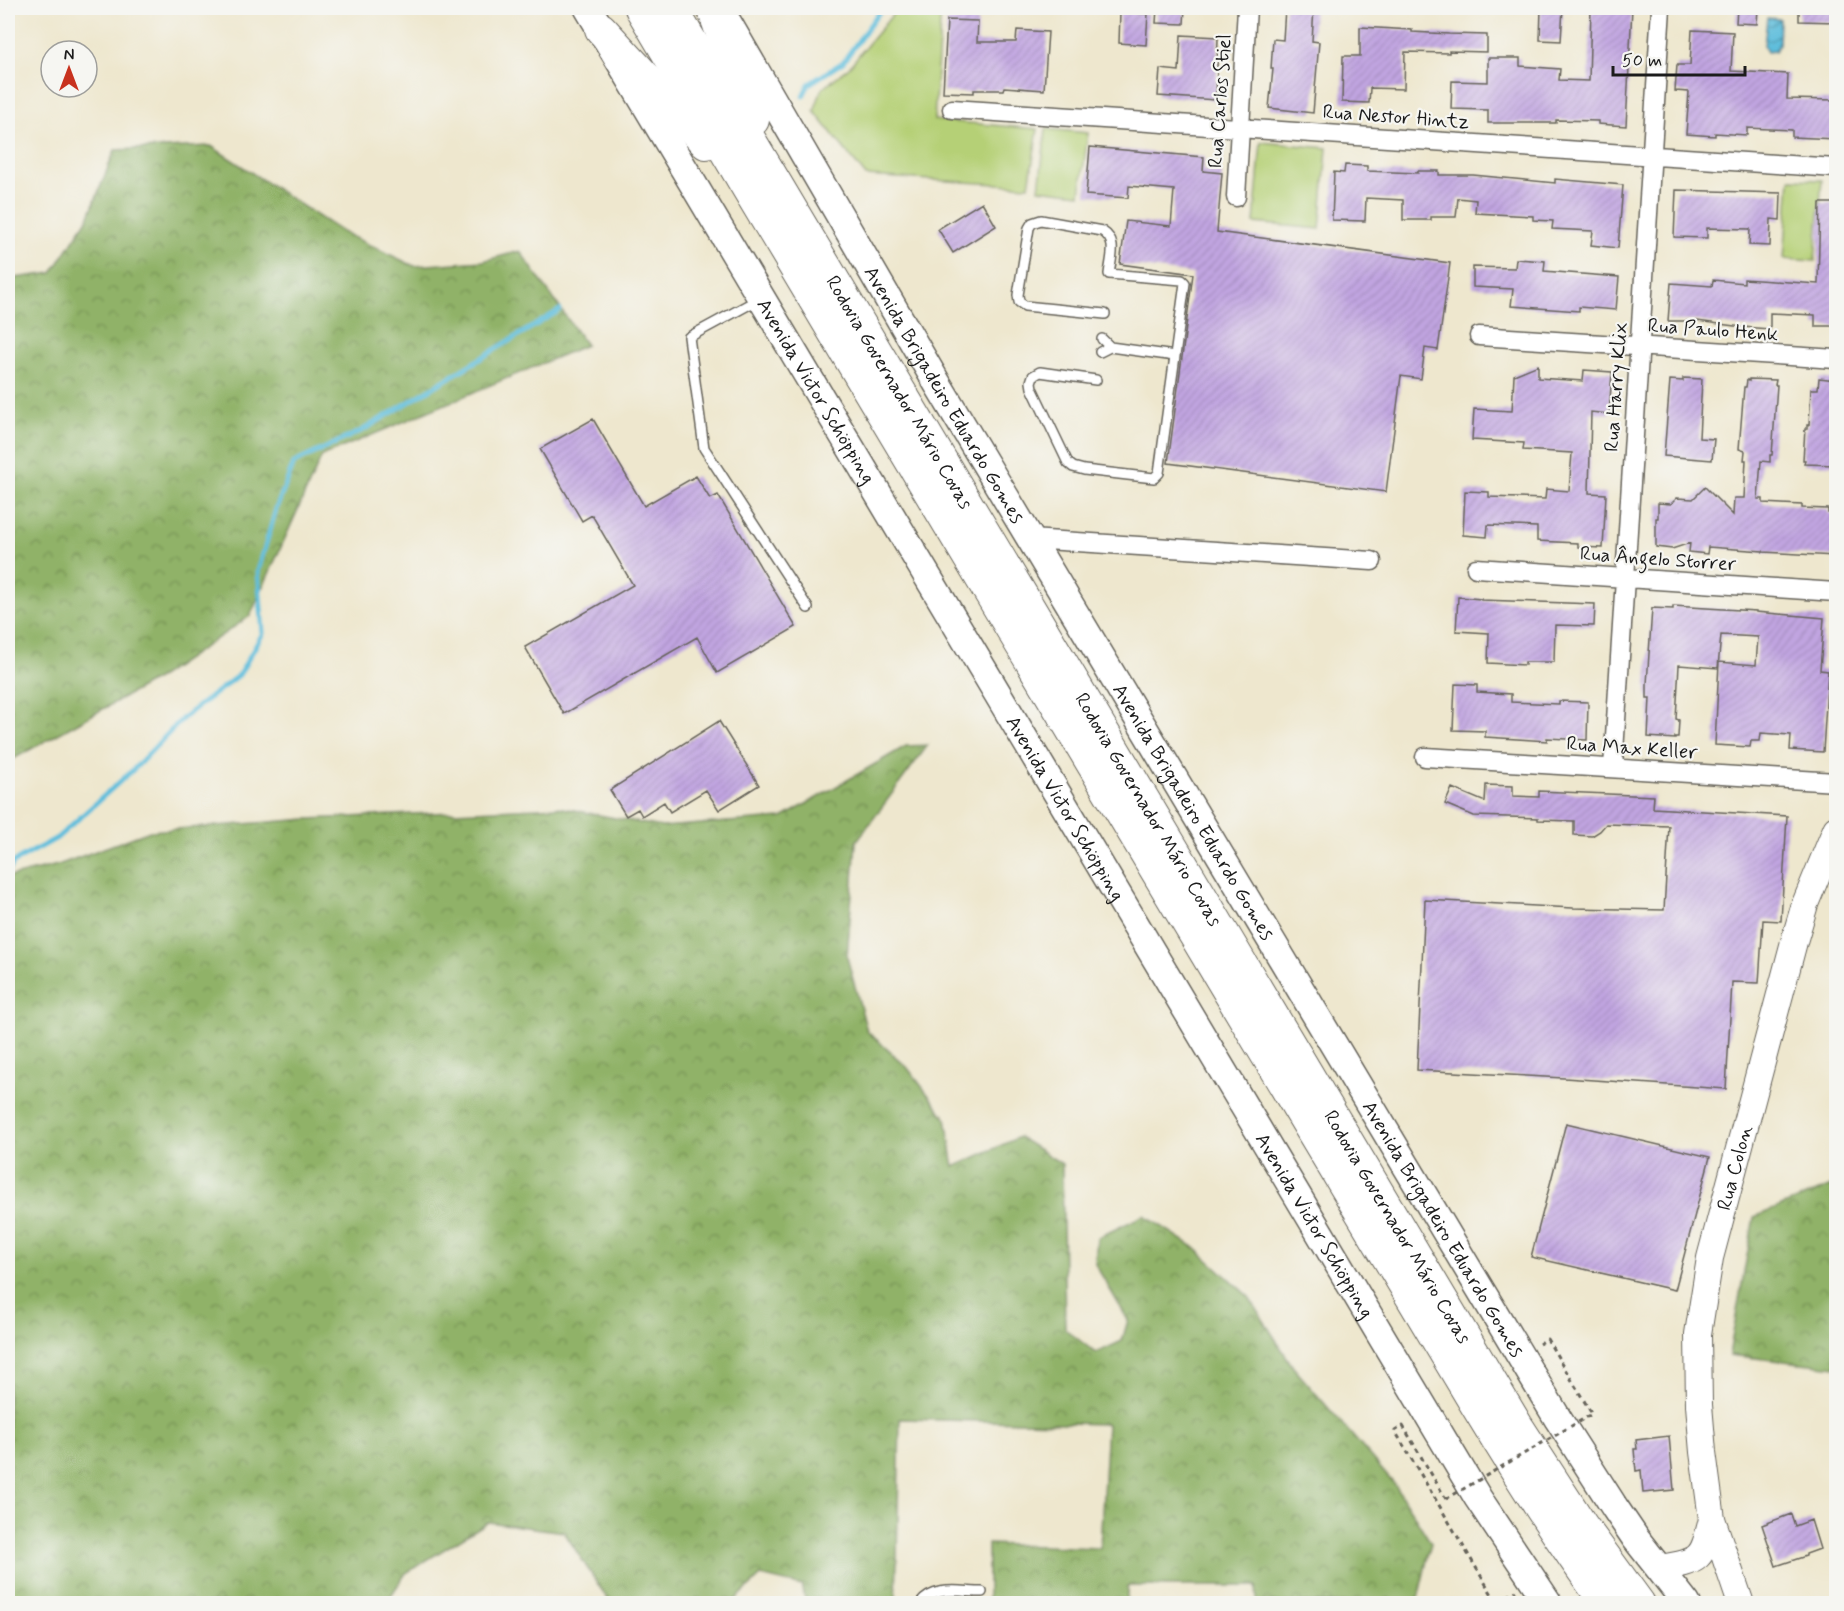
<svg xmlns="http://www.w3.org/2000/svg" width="1844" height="1611" font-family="Mynerve,sans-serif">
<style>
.grass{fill:#b5d076;stroke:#687649;stroke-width:1.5}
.forest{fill:url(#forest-crowns);stroke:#566742;stroke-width:1.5}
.water{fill:url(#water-waves);stroke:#3d6d7c;stroke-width:1.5}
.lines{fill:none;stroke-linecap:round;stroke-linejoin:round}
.stream{stroke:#5ebedc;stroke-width:5}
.building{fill:url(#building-hatch)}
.lane-casing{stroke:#66635a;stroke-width:12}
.street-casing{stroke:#66635a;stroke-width:21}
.secondary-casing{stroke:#66635a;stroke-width:28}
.primary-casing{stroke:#66635a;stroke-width:30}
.highway-casing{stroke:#66635a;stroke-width:34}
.path{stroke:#66635a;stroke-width:3;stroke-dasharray:4.5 4.5;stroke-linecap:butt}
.lane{stroke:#fff;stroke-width:9}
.street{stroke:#fff;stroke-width:18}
.secondary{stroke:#fff;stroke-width:26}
.primary{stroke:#fff;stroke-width:27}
.highway{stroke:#fff;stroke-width:32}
.path-bridge{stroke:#66635a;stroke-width:3;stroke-dasharray:4.5 4.5;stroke-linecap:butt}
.labels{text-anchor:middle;stroke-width:4.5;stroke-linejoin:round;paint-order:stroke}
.street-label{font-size:20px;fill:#1c1c1c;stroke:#f6f6f2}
</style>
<defs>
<pattern id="forest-crowns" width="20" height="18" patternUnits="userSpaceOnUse" patternTransform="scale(1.5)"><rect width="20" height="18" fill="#90b267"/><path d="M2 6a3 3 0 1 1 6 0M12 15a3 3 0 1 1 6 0" fill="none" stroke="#759054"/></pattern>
<pattern id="water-waves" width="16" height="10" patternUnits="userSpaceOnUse" patternTransform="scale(1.5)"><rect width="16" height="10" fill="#5ebedc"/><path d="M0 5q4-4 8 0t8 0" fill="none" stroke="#4d9ab2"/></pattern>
<pattern id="building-hatch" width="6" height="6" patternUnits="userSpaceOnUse" patternTransform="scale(1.5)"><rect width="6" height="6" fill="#c1a5e1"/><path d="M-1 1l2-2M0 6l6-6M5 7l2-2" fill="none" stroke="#a58dc0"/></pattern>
</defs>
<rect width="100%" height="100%" fill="#f6f6f2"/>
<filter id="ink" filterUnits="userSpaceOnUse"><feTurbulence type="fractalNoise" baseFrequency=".0167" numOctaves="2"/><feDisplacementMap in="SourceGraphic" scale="12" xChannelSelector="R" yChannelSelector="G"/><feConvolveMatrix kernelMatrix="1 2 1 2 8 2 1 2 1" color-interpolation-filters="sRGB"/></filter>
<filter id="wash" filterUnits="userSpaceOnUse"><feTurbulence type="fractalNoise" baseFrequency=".008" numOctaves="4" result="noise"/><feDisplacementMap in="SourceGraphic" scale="24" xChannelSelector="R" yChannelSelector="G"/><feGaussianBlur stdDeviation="1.35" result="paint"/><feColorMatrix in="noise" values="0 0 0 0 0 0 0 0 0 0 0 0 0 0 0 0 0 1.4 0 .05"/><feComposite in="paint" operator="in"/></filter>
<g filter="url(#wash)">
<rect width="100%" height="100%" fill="#eee7ce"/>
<path class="grass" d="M898,8H941L934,120L1038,129L1029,186L866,176L814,111L822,89L849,67Z
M1046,129L1088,133L1080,194L1039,189Z
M1261,142L1327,148L1320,229L1254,223Z
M1790,179L1822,180L1815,261L1784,259Z"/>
<path class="forest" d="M211,146L342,232L414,266L483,261L520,251L586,345L322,456L250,616L162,676L8,762V279L52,273L88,218L115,150Z
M928,745L856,842L847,957L867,1031L907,1067L946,1118L954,1167L1019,1137L1062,1164L1065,1329L1096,1353L1122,1341L1128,1320L1095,1264L1097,1238L1144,1215L1194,1247L1249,1297L1293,1367L1395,1485L1431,1543L1417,1603H1257L1256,1586H1127V1603H988V1544L1100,1548L1107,1424L900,1419L896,1603H806L802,1586L761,1576L732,1603H610L564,1532L488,1522L406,1573L386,1603H8V877L58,865L150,831L308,819L558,807L662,827L782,818L906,746Z
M1836,1184V1367L1729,1355L1754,1217Z"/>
<path class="water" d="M1767,18L1780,19L1779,44L1775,51L1767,52L1764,46Z"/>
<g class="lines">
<path class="stream" d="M803,96L809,84L843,62L882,8
M8,872L14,862L57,838L135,768L184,717L239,675L263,633L258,571L276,509L294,463L363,430L560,310"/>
</g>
<g id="blocks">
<path class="building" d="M1157,8H1185L1184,24L1156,23Z
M1285,8H1314L1312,41L1319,42L1313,113L1269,108L1273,69H1271L1273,39L1283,40Z
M1541,8H1563L1561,41L1540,40Z
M1591,8H1632L1626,126L1598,124V121L1556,120V123H1488V110L1451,109L1452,81L1488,82V58H1520V66L1560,69L1559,80L1589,81Z
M1737,8H1758L1757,24L1736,23Z
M1799,8H1836V22L1799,21Z
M1120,12L1148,14L1146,45L1119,43Z
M947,20L978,21L977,42H1016L1017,30L1048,32L1044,90L1004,87L1003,90H974V93L943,92Z
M1360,27L1412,30V32L1449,34L1487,35V52L1449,51V53L1405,52L1404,89L1370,88L1369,103L1342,102L1343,56H1360Z
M1692,30L1733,32L1731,71L1788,74L1787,99L1836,100V139L1792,137V130L1747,128V135L1715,133V136L1686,134L1689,92L1675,91L1677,65H1690Z
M1181,35L1218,37L1216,100L1158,96L1160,69L1179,71Z
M1090,147L1204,157L1203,171L1222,173L1217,232L1450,263L1438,350L1425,348L1421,379L1401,376L1386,492L1168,463L1193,274L1120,264L1126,221L1171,226L1174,190L1129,186L1128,198L1086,195Z
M1345,165L1367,166V171L1418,173V171H1439V175H1473L1555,183V179L1623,185L1618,248L1591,245L1593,231L1552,229L1553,221L1533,220V216L1475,213L1476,200L1458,198L1456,217H1431V220H1403V200L1366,198L1365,221L1332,220L1334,172L1344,173Z
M1676,190L1781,193L1780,220L1771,219L1770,246L1749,245L1750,229L1707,228V238L1674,237Z
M982,202L996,226L953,253L938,229Z
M1820,203H1836V326H1815V315L1770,313V329L1742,327L1697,321H1668L1671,283L1712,286L1713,280L1744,283V279L1818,284Z
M1516,259L1545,261L1544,271L1619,277L1616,310L1579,307V311L1511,306L1513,289L1473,287V267L1515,268Z
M1538,365V378L1583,381L1584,370L1612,372L1609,414L1591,412L1589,493L1606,494L1603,548L1578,547V543L1537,541V527L1488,525L1487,537L1463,535L1465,491L1489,492V497L1545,499L1546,489L1569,491L1572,453L1523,450L1524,443L1472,440L1474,409L1512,411L1514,375Z
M1683,378L1702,379L1699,438L1714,439L1712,460L1664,456L1670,380L1683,381Z
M1819,378L1836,380V465L1804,464L1805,460H1803L1805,429H1807V425H1809L1811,389H1818Z
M1749,379L1776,380L1775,385H1777L1772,455H1770V462L1761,461L1758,499H1763V503L1802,505V508L1828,509V513H1836L1835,556L1763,552V551L1708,547L1707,554L1689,552L1690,543L1672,549L1656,547V518H1658V503L1671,504L1677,498L1693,499L1705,487L1733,515L1734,498H1744L1746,460H1744L1745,451L1739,449L1744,387H1746L1747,380L1749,381Z
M593,419L644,506L696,476L710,499L718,495L796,627L717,673L697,637L564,714L525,647L633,585L592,515L582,521L540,449Z
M1458,597L1481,599V600L1595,604L1594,626L1555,625L1554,662H1525V665L1488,663L1489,633L1456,631Z
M1673,606L1756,611V612L1824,618L1820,670L1828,671L1823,752L1790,750L1791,735L1761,733L1760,741H1751L1750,747L1715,745L1719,662L1756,665L1758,637L1721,635L1718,668L1679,665L1676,719L1679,720L1678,737H1675V739L1648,737L1650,698H1647V684L1652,608L1673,609Z
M1455,684L1477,685V692L1511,694V702L1559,704V701L1588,702L1587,740L1547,738V741L1485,737V731L1453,730Z
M719,721L759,785L719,810L706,790L670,812L664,802L642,816L638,809L626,816L610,790Z
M1486,785L1513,786V796L1539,797V791L1654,796L1653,808L1787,816L1781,921L1763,920L1759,983L1732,982L1726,1089L1564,1078L1417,1070L1425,900L1573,908L1664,910L1669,826L1606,824L1600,831L1592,836L1574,835V821L1538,820V818L1474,816L1445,804L1452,788L1485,802Z
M1566,1123L1710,1157L1675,1290L1531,1257Z
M1669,1436L1674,1490L1643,1493L1641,1470L1636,1471L1634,1449H1637L1636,1440Z
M1791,1514L1795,1526L1811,1520L1820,1549L1806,1554V1556L1776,1566L1762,1525Z"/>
</g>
</g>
<g filter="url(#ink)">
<use href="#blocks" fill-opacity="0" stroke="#66635a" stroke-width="1.5"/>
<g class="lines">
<g class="lane-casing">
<path id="lane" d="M759,299L689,337L704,448L808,608
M1110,347L1175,356
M1100,352L1110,347L1102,339
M1096,380L1040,372L1033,376L1031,382L1032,388L1068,463L1073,467L1084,470L1154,478L1159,473L1185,283L1182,280L1109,274C1111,257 1118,241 1102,231L1041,220L1032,223L1029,228L1018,295L1019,302L1025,306L1105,314
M920,1604C934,1585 961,1592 982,1592"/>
</g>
<g class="street-casing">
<path id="street" d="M952,109L1836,168
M1236,197L1247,8
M1479,336L1836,359
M1030,539L1372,561
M1476,568L1836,592
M1425,757L1836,782
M1613,768L1661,8"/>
</g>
<g class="secondary-casing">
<g id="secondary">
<path d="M1659,1568C1702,1561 1702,1560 1712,1519"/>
<path id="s1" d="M1741,1604L1712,1519L1703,1452L1699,1405L1698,1334L1710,1258L1795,938L1805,904L1836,829"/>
</g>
</g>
<g class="primary-casing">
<g id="primary">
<path id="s2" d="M588,8L1478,1498L1549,1604"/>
<path id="s3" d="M728,23L937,383L1558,1419L1615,1508L1636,1539L1687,1604"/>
</g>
</g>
<g class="highway-casing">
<g id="highway">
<path d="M641,8L749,190L1480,1411C1520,1477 1561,1541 1607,1604"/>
<path id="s4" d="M671,8L1517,1426L1582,1526L1639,1604"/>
<path d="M713,8L753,120"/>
<path d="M601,29L706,143"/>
</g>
</g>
<path class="path" d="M1539,1344L1547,1339L1592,1414
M1446,1499L1403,1426L1395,1431L1497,1603L1516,1591"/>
<use href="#lane" class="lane"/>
<use href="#street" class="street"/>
<use href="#secondary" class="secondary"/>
<use href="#primary" class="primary"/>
<use href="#highway" class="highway"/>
<path class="path-bridge" d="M1446,1499L1592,1414"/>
</g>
</g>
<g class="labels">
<g class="street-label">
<text transform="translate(1219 101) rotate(-86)" y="7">Rua Carlos Stiel</text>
<text transform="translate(1396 116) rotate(4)" y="7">Rua Nestor Hintz</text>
<text transform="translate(1713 329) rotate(4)" y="7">Rua Paulo Henk</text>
<text transform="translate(1615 387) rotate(-86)" y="7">Rua Harry Klix</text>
<text dy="7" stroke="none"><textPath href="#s2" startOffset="446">Avenida Victor Schöpping</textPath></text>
<text dy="7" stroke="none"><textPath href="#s4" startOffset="447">Rodovia Governador Mário Covas</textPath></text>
<text dy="7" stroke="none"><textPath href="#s3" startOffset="430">Avenida Brigadeiro Eduardo Gomes</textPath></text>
<text transform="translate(1658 558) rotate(4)" y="7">Rua Ângelo Storrer</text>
<text transform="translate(1632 747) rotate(4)" y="7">Rua Max Keller</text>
<text dy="7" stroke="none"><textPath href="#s2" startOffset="932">Avenida Victor Schöpping</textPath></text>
<text dy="7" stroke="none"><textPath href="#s4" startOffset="933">Rodovia Governador Mário Covas</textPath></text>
<text dy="7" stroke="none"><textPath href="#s3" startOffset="916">Avenida Brigadeiro Eduardo Gomes</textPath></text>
<text dy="7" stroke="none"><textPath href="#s1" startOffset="446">Rua Colon</textPath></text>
<text dy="7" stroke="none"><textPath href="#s2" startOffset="1418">Avenida Victor Schöpping</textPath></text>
<text dy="7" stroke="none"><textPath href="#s4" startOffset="1419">Rodovia Governador Mário Covas</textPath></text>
<text dy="7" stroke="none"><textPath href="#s3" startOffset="1402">Avenida Brigadeiro Eduardo Gomes</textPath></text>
</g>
</g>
<rect width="1844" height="1611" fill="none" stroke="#f6f6f2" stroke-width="30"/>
<g transform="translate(69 69)"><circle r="28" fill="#f6f6f2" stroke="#9f9f9c" stroke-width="1.5"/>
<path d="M0-4.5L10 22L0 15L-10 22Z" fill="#c8321e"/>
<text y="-9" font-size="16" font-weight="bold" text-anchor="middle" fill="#1c1c1c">N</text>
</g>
<path d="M1613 66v9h132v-9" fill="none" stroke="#1c1c1c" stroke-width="3"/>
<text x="1622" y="66" font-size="18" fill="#1c1c1c" stroke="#f6f6f2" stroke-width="4.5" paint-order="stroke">50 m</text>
</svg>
